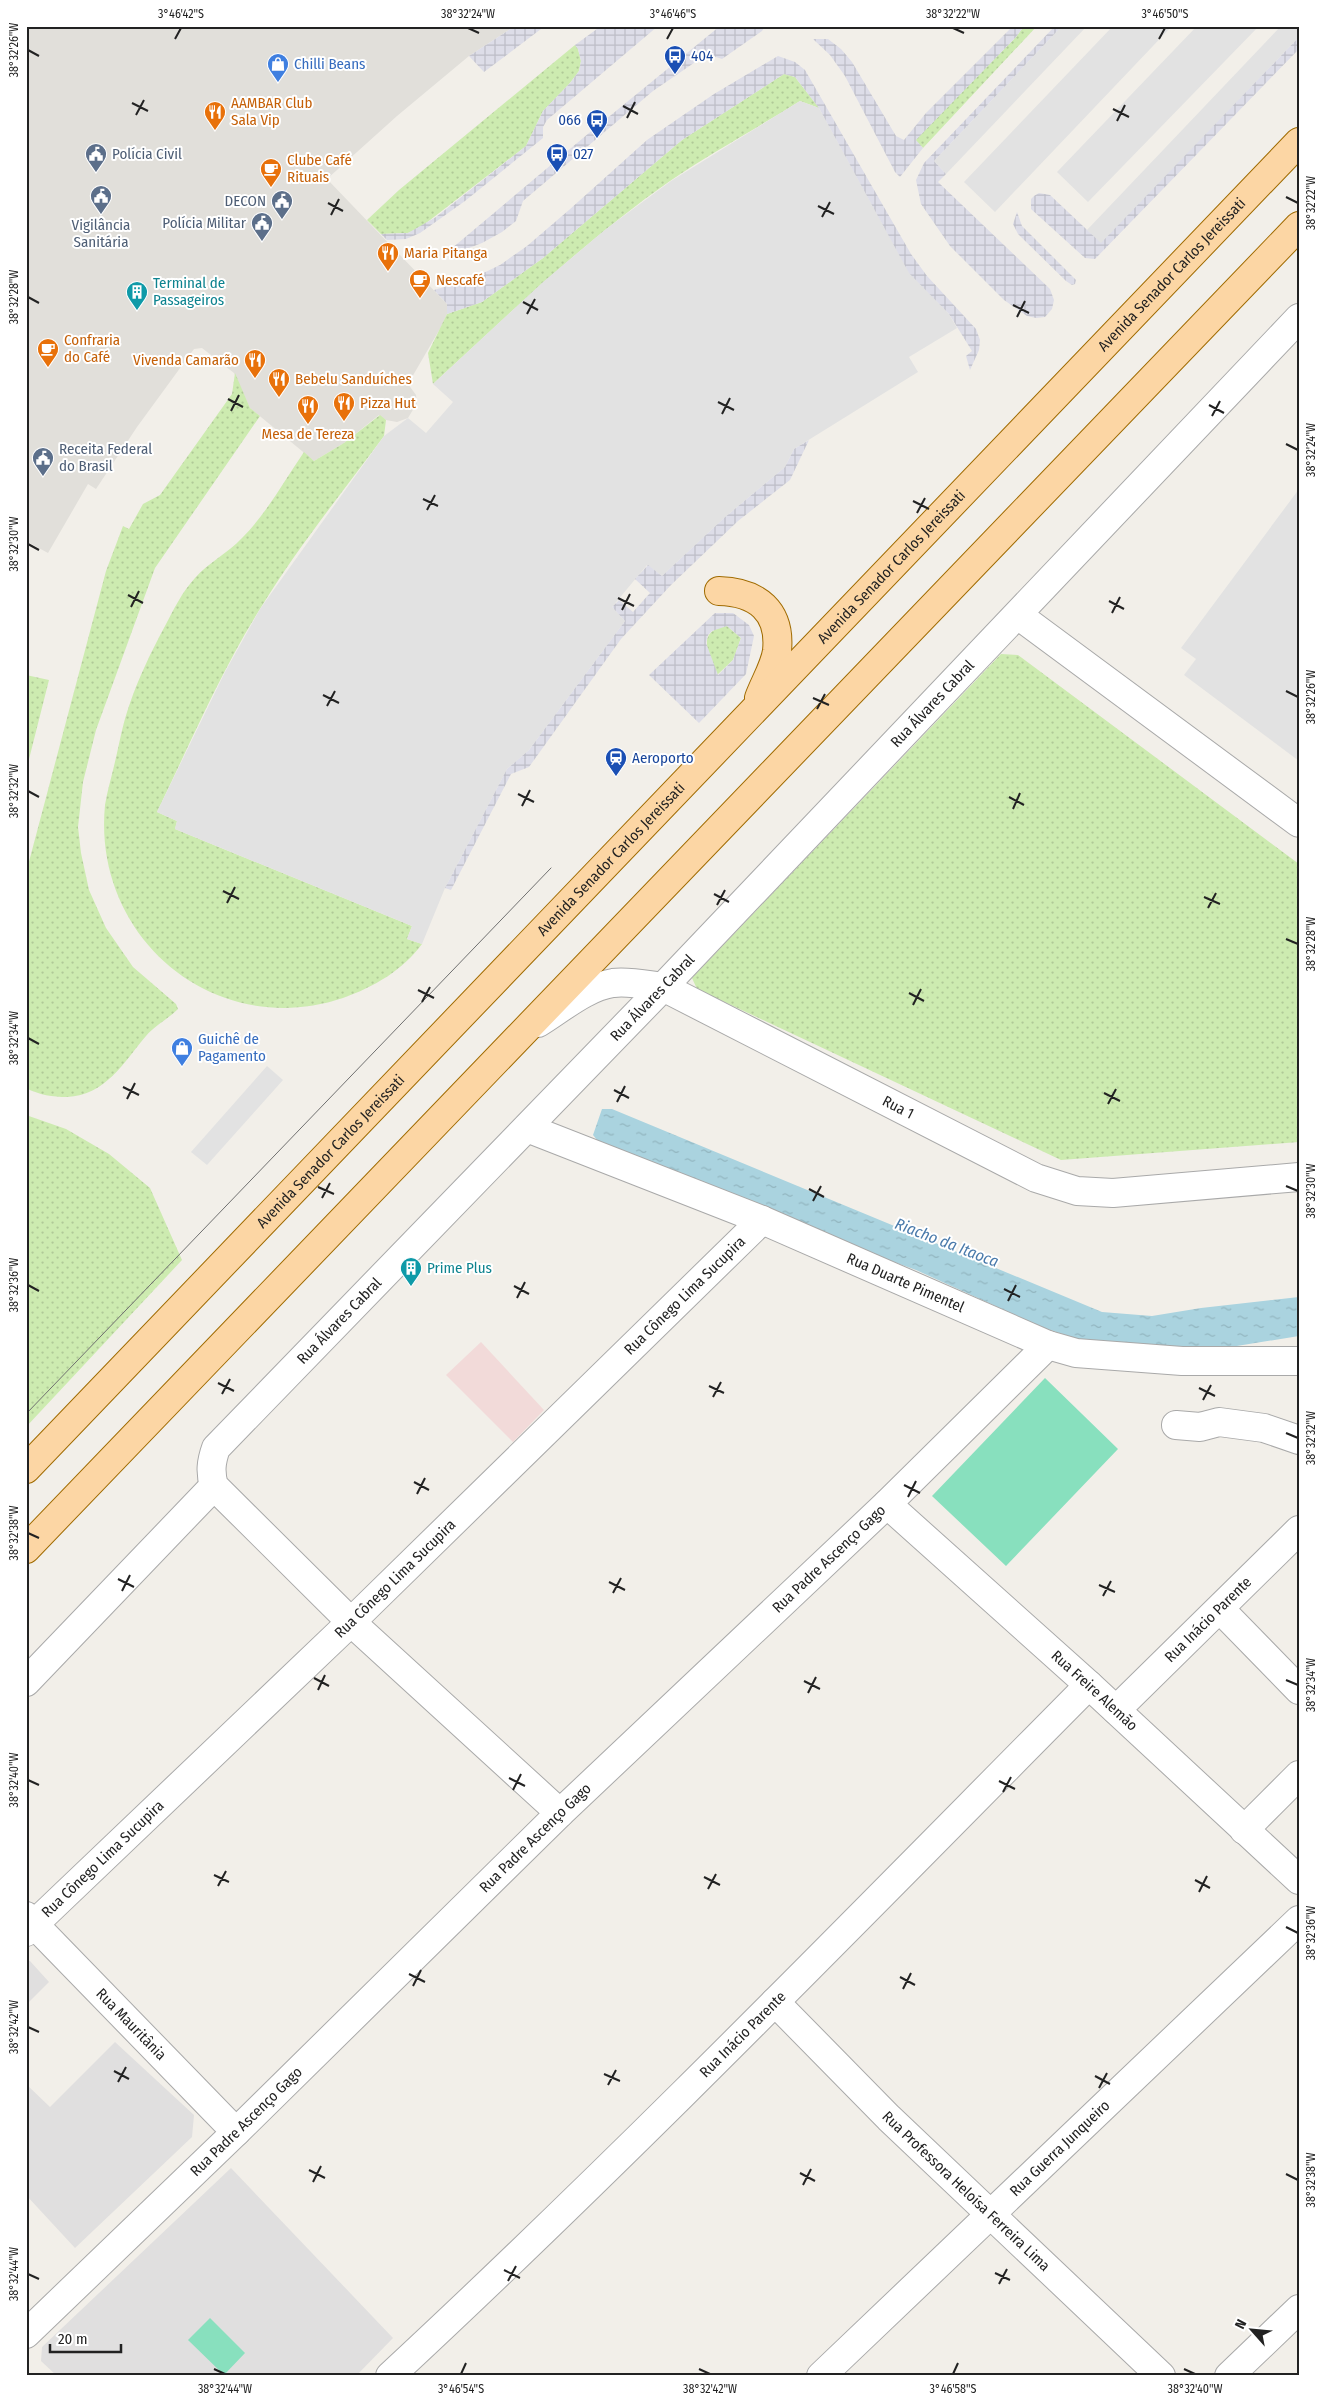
<svg xmlns="http://www.w3.org/2000/svg" width="1325" height="2402" font-family="'Fira Sans Condensed',sans-serif">
<style>
.residential{fill:#e0dfdf}
.commercial{fill:#f2dad9}
.airport{fill:#e1dfda}
.grass{fill:url(#grass-dots)}
.pitch{fill:#88e0be}
.parking{fill:#e2e2e2}
.plaza{fill:url(#plaza-grid);fill-rule:evenodd}
.water{fill:url(#water-ripples)}
.lines{fill:none;stroke-linecap:round;stroke-linejoin:round}
.minor-casing{stroke:#a9a9a9;stroke-width:30}
.major-casing{stroke:#a06b00;stroke-width:30}
.minor{stroke:#fff;stroke-width:28}
.major{stroke:#fcd6a4;stroke-width:28}
.tram{stroke:#707070;stroke-width:1}
.ticks{fill:none;stroke:#222;stroke-width:2}
.labels{text-anchor:middle;stroke-width:4;stroke-linejoin:round;paint-order:stroke}
.transit-label{font-size:15px;fill:#164399;stroke:#fff;text-anchor:start}
.shop-label{font-size:15px;fill:#366cbe;stroke:#fff;text-anchor:start}
.food-label{font-size:15px;fill:#c56008;stroke:#fff;text-anchor:start}
.service-label{font-size:15px;fill:#4e5e75;stroke:#fff;text-anchor:start}
.street-label{font-size:15px;fill:#222;stroke:#fff}
.culture-label{font-size:15px;fill:#0d838f;stroke:#fff;text-anchor:start}
.water-label{font-size:16px;font-style:italic;fill:#4a7aab;stroke:#fff}
.neatline{fill:none;stroke:#222;stroke-width:2}
.ticks-label{font-size:12px;text-anchor:middle;fill:#222}
</style>
<defs>
<pattern id="grass-dots" width="8" height="8" patternUnits="userSpaceOnUse" patternTransform="scale(1.25)"><rect width="8" height="8" fill="#cdebb0"/><path d="M2 2h.1M6 6h.1" fill="none" stroke="#b0c997" stroke-width="1.8" stroke-linecap="round"/></pattern>
<pattern id="plaza-grid" width="8" height="8" patternUnits="userSpaceOnUse" patternTransform="scale(1.25)"><rect width="8" height="8" fill="#dddde8"/><path d="M0 4h8M4 0v8" fill="none" stroke="#bdbdc7"/></pattern>
<pattern id="water-ripples" width="26" height="14" patternUnits="userSpaceOnUse" patternTransform="scale(1.25)"><rect width="26" height="14" fill="#aad3df"/><path d="M2 4q2-2 4 0t4 0M15 11q2-2 4 0t4 0" fill="none" stroke="#92b5bf"/></pattern>
</defs>
<rect width="100%" height="100%" fill="#f2efe9"/>
<path class="residential" d="M26,1961H30L49,1982L26,2005Z
M115,2042L194,2115L192,2137L75,2248L26,2195V2084L50,2107Z
M231,2168L393,2338L356,2376H57L41,2361L42,2347Z"/>
<path class="commercial" d="M481,1342L544,1410L513,1442L446,1375Z"/>
<path class="airport" d="M26,26H515L469,56L397,116L327,179L447,304V314L441,327L408,384L416,395L417,403L408,418L397,422L386,420L379,415L344,443L314,461L250,408L234,373L202,348L194,349L137,427L96,489L88,484L48,553L26,541Z"/>
<path class="grass" d="M1024,26H1037L923,148L915,140L1016,37Z
M575,45L578,49L581,61L579,71L570,83L543,111L526,146L421,227L408,233L381,234L367,220L399,190Z
M784,74L795,77L819,108L800,101C757,128 711,153 670,181C584,241 509,314 433,384L428,353L447,314L482,302L543,258L682,140Z
M235,373L250,408L260,416L155,568L96,730L83,782L78,827L81,853L89,890L106,928L133,967L176,1004L178,1009C168,1019 154,1026 146,1036C123,1063 106,1095 67,1097C53,1097 39,1095 26,1088V873L106,571L123,526L129,529L143,504L160,495L232,394Z
M380,415L386,420L384,436C342,493 297,548 260,609C220,673 190,744 157,812L177,821L175,829L412,926L407,939L422,944C403,970 374,987 343,998C215,1041 92,938 105,805C107,792 111,779 114,766C119,746 122,726 129,706C138,679 151,652 165,626C174,609 182,592 195,578C208,563 228,553 242,538C267,513 284,481 304,452L314,461L344,443Z
M727,626L741,638L733,660L717,675C710,655 694,631 727,626Z
M1001,654L1018,655L1299,864V1142L1061,1160L697,989L692,978Z
M26,675L49,680L26,771Z
M26,1115L66,1129L109,1154L150,1188L182,1260L26,1427Z"/>
<path class="pitch" d="M1045,1378L1118,1449L1006,1566L932,1496Z
M210,2318L245,2353L224,2375L188,2340Z"/>
<path class="parking" d="M1062,26H1087L946,174L934,161Z
M1113,26H1172L995,212L964,182Z
M1197,26H1259L1088,202L1057,172Z
M1281,26H1299V37L1101,244L1087,230Z
M800,101L819,108L909,272L949,314L957,328L909,357L918,372L794,449L785,467L724,518L662,576L647,565L612,607L625,621L529,750L507,769L445,888L422,944L407,939L412,926L175,829L177,821L157,812L225,672L260,609L384,436L408,418L426,433L453,402L433,384L543,282L606,229L671,181Z
M1299,489V761L1184,675L1196,659L1181,648Z
M267,1066L283,1080L207,1165L191,1152Z"/>
<path class="plaza" d="M515,26H545L484,72L469,56Z
M601,26H658L547,120L543,127V138L465,201L420,233L406,239L387,240L381,234L408,233L436,217L526,146L543,111L570,83L579,71L581,61L578,49L575,45Z
M720,26H765L762,31L722,59L707,54L653,91L523,201L516,221L502,232L482,243L453,254L451,252V249L589,133Z
M1013,26H1024L1016,37L916,140L923,148L900,177L895,172L845,76L830,55L813,39H828L841,49L852,62L896,136L904,140L926,113Z
M1055,26H1062L934,161L946,174L938,182L1050,289L1054,300L1052,309L1045,317L1036,318L1027,316L1004,300L950,246L921,204L916,180L924,163Z
M1299,37V49L1095,259L1085,258L1031,209V199L1034,196L1039,193L1050,195L1101,243Z
M778,56L795,62L805,70L911,254L927,276L976,329L980,340L979,350L970,370L966,356L972,351L949,314L909,273L819,108L795,77L784,74L682,140L543,258L482,302L447,314V304L434,290L471,279L500,265L527,246L569,210L647,140L714,94Z
M1017,212L1022,226L1076,280L1075,284L1072,285L1066,281L1018,234L1013,224Z
M809,440L790,480L738,521L671,585L621,639L529,767L511,774L451,890L445,888L507,769L529,750L625,621L612,607L619,600L633,612L650,593L635,579L648,565L662,576L724,518L785,467L794,449Z
M715,613H733L749,625L754,636L746,674L699,723L649,675ZM727,626L741,638L733,660L718,675L706,643L708,635L712,631Z"/>
<path class="water" d="M602,1109H612L1102,1312L1152,1316L1201,1308L1299,1297V1336L1200,1352L1106,1348L1044,1328L916,1270L836,1241L640,1160L597,1140L593,1135Z"/>
<g class="lines">
<g class="minor-casing">
<g id="minor">
<path d="M1018,615L1299,823"/>
<path id="s1" d="M538,1023C561,1009 586,987 613,983C629,981 647,985 663,987L1036,1178L1077,1191L1113,1193L1299,1177"/>
<path id="s2" d="M527,1128L762,1220L1048,1345L1076,1353L1182,1361H1299"/>
<path d="M1176,1425L1200,1427L1219,1422L1264,1428L1299,1440"/>
<path id="s3" d="M887,1504L1089,1685L1299,1880"/>
<path d="M1220,1609L1299,1690"/>
<path d="M26,1682L214,1486"/>
<path id="s4" d="M1116,1710L1299,1530"/>
<path id="s5" d="M560,1813L351,1622L214,1486C210,1472 211,1462 216,1448L663,987L1299,318"/>
<path d="M1244,1830L1299,1775"/>
<path id="s6" d="M26,1916L236,2132"/>
<path id="s7" d="M26,1932L351,1622L762,1220"/>
<path id="s8" d="M775,2002L889,2118L1161,2376"/>
<path id="s9" d="M26,2334L236,2132L560,1813L887,1504L1048,1345"/>
<path id="s10" d="M390,2376C630,2153 858,1918 1089,1685"/>
<path id="s11" d="M821,2376L1299,1920"/>
<path d="M1229,2376L1299,2309"/>
</g>
</g>
<g class="major-casing">
<g id="major">
<path d="M719,591C757,592 781,611 777,651C775,666 764,684 759,698"/>
<path id="s12" d="M26,1469L1299,142"/>
<path d="M26,1549L1299,226"/>
</g>
</g>
<use href="#minor" class="minor"/>
<use href="#major" class="major"/>
<path class="tram" d="M26,1414L551,868"/>
</g>
<path class="ticks" d="M468,28L479,33M953,28L964,33M175,39L181,28M667,39L673,28M1159,39L1165,28M28,50L39,56M132,103L148,111M623,106L638,114M1113,109L1129,117M136,115L144,100M627,118L635,102M1117,121L1125,105M1286,197L1298,203M328,203L343,211M818,206L834,214M331,215L339,199M822,217L830,202M28,297L39,303M523,302L538,310M1013,305L1029,313M527,314L535,299M1017,317L1025,301M228,399L243,407M718,402L734,410M1209,405L1224,413M231,411L239,395M722,414L730,398M1212,416L1220,401M1286,444L1298,450M423,499L438,506M913,501L929,509M427,510L435,495M917,513L925,498M28,544L39,550M128,595L143,603M618,598L634,606M1109,601L1124,609M131,607L139,591M622,610L630,594M1112,613L1120,597M1286,691L1298,697M323,695L339,703M813,698L829,705M327,706L335,691M817,709L825,694M28,791L39,797M518,794L534,802M1009,797L1024,805M522,806L530,790M1013,809L1020,793M223,891L239,899M714,894L729,902M1204,897L1220,904M227,903L235,887M717,905L725,890M1208,908L1216,893M1286,939L1298,944M418,990L434,998M909,993L924,1001M422,1002L430,987M913,1005L921,989M28,1038L39,1044M123,1087L139,1095M614,1090L629,1098M1104,1093L1120,1101M127,1099L135,1083M617,1102L625,1086M1108,1104L1116,1089M1286,1186L1298,1191M318,1187L334,1194M809,1189L824,1197M322,1198L330,1183M813,1201L821,1186M28,1285L39,1291M514,1286L529,1294M1004,1289L1020,1297M517,1298L525,1282M1008,1301L1016,1285M218,1383L234,1391M709,1386L724,1393M1199,1388L1215,1396M222,1394L230,1379M713,1397L721,1382M1203,1400L1211,1385M1286,1433L1298,1438M414,1482L429,1490M904,1485L920,1493M417,1494L425,1478M908,1497L916,1481M28,1533L39,1538M118,1579L134,1587M609,1582L625,1590M1099,1585L1115,1592M122,1591L130,1575M613,1593L621,1578M1103,1596L1111,1581M314,1678L329,1686M1286,1680L1298,1685M804,1681L820,1689M318,1690L325,1675M808,1693L816,1677M509,1778L525,1786M28,1780L39,1785M999,1781L1015,1789M513,1790L521,1774M1003,1792L1011,1777M214,1875L229,1882M704,1877L720,1885M1195,1880L1210,1888M218,1886L226,1871M708,1889L716,1874M1199,1892L1207,1876M1286,1927L1298,1933M409,1974L425,1982M900,1977L915,1985M413,1986L421,1970M903,1989L911,1973M28,2027L39,2032M114,2071L129,2079M604,2074L620,2081M1095,2076L1110,2084M118,2082L126,2067M608,2085L616,2070M1099,2088L1107,2073M309,2170L325,2178M800,2173L815,2181M1286,2174L1298,2180M313,2182L321,2166M803,2185L811,2169M504,2270L520,2278M995,2273L1010,2280M28,2274L39,2279M508,2281L516,2266M999,2284L1007,2269M214,2369L225,2374M699,2369L710,2374M1184,2369L1195,2374M461,2374L466,2363M953,2374L958,2363"/>
<defs>
<g id="bus-pin" transform="scale(1.125)"><path d="M0 17L-7.5 6A9.5 9.5 0 1 1 7.5 6Z" fill="#1a4fb4" stroke="#fff"/><path d="M-5-6H5V4H4V6H2V4H-2V6H-4V4H-5ZM-3.5-4V0h7V-4ZM-3.5 1.2v1.5H-2V1.2ZM2 1.2v1.5H3.5V1.2Z" fill="#fff"/></g>
<g id="shop-pin" transform="scale(1.125)"><path d="M0 17L-7.5 6A9.5 9.5 0 1 1 7.5 6Z" fill="#3f7fe0" stroke="#fff"/><path d="M-5-2.5h2.3a2.7 3.5 0 0 1 5.4 0H5L5.5 6h-11ZM-1.5-2.5h3a1.5 2.3 0 0 0-3 0Z" fill="#fff"/></g>
<g id="restaurant-pin" transform="scale(1.125)"><path d="M0 17L-7.5 6A9.5 9.5 0 1 1 7.5 6Z" fill="#e8710a" stroke="#fff"/><path d="M-5-6h1v4h1v-4h1v4h1v-4h1v5L-1.5 .5V6h-2V.5L-5-1ZM5-6V6H3V1.5H1.5Q1.5-4 5-6Z" fill="#fff"/></g>
<g id="civic-pin" transform="scale(1.125)"><path d="M0 17L-7.5 6A9.5 9.5 0 1 1 7.5 6Z" fill="#5c6f8a" stroke="#fff"/><path d="M-.6-6.5H3V-4.5H.6V-3L4-1V1h2V6H-6V1h2V-1L-.6-3ZM-1.2 2.5V6h2.4V2.5Z" fill="#fff"/></g>
<g id="cafe-pin" transform="scale(1.125)"><path d="M0 17L-7.5 6A9.5 9.5 0 1 1 7.5 6Z" fill="#e8710a" stroke="#fff"/><path d="M-5.5-4.5H6V0H3Q3 3.5 0 3.5H-2.5Q-5.5 3.5-5.5 0ZM3-3.2v2h1.7v-2ZM-6 4.5H4V6H-6Z" fill="#fff"/></g>
<g id="building-pin" transform="scale(1.125)"><path d="M0 17L-7.5 6A9.5 9.5 0 1 1 7.5 6Z" fill="#0f9aa8" stroke="#fff"/><path d="M-4-6H4V6H1V3H-1V6H-4ZM-2.5-4.3h1.7v1.8h-1.7ZM.8-4.3h1.7v1.8H.8ZM-2.5-1h1.7V.8h-1.7ZM.8-1h1.7V.8H.8Z" fill="#fff"/></g>
<g id="station-pin" transform="scale(1.125)"><path d="M0 17L-7.5 6A9.5 9.5 0 1 1 7.5 6Z" fill="#1a4fb4" stroke="#fff"/><path d="M-3-6H3Q5-6 5-4V2Q5 4 3 4L4.5 6H3L1.5 4h-3L-3 6H-4.5L-3 4Q-5 4-5 2V-4Q-5-6-3-6ZM-3.5-4v3h7v-3ZM-3.5 1v1.5H-2V1ZM2 1v1.5H3.5V1Z" fill="#fff"/></g>
</defs>
<g fill-rule="evenodd">
<use href="#bus-pin" x="675" y="56"/>
<use href="#shop-pin" x="278" y="64"/>
<use href="#restaurant-pin" x="215" y="112"/>
<use href="#bus-pin" x="597" y="120"/>
<use href="#civic-pin" x="96" y="154"/>
<use href="#bus-pin" x="557" y="154"/>
<use href="#cafe-pin" x="271" y="169"/>
<use href="#civic-pin" x="101" y="196"/>
<use href="#civic-pin" x="282" y="201"/>
<use href="#civic-pin" x="262" y="223"/>
<use href="#restaurant-pin" x="388" y="253"/>
<use href="#cafe-pin" x="420" y="280"/>
<use href="#building-pin" x="137" y="292"/>
<use href="#cafe-pin" x="48" y="349"/>
<use href="#restaurant-pin" x="255" y="360"/>
<use href="#restaurant-pin" x="279" y="379"/>
<use href="#restaurant-pin" x="344" y="403"/>
<use href="#restaurant-pin" x="308" y="406"/>
<use href="#civic-pin" x="43" y="458"/>
<use href="#station-pin" x="616" y="758"/>
<use href="#shop-pin" x="182" y="1048"/>
<use href="#building-pin" x="411" y="1268"/>
</g>
<g class="labels">
<g class="transit-label">
<text x="691" y="61">404</text>
<text x="581" y="125" text-anchor="end">066</text>
<text x="573" y="159">027</text>
<text x="632" y="763">Aeroporto</text>
</g>
<g class="shop-label">
<text x="294" y="69">Chilli Beans</text>
<text x="198" y="1044">Guichê de<tspan x="198" dy="17">Pagamento</tspan></text>
</g>
<g class="food-label">
<text x="231" y="108">AAMBAR Club<tspan x="231" dy="17">Sala Vip</tspan></text>
<text x="287" y="165">Clube Café<tspan x="287" dy="17">Rituais</tspan></text>
<text x="404" y="258">Maria Pitanga</text>
<text x="436" y="285">Nescafé</text>
<text x="64" y="345">Confraria<tspan x="64" dy="17">do Café</tspan></text>
<text x="239" y="365" text-anchor="end">Vivenda Camarão</text>
<text x="295" y="384">Bebelu Sanduíches</text>
<text x="360" y="408">Pizza Hut</text>
<text x="308" y="439" text-anchor="middle">Mesa de Tereza</text>
</g>
<g class="service-label">
<text x="112" y="159">Polícia Civil</text>
<text x="266" y="206" text-anchor="end">DECON</text>
<text x="246" y="228" text-anchor="end">Polícia Militar</text>
<text x="101" y="230" text-anchor="middle">Vigilância<tspan x="101" dy="17">Sanitária</tspan></text>
<text x="59" y="454">Receita Federal<tspan x="59" dy="17">do Brasil</tspan></text>
</g>
<g class="street-label">
<text dy="5" stroke="none"><textPath href="#s12" startOffset="1655">Avenida Senador Carlos Jereissati</textPath></text>
<text dy="5" stroke="none"><textPath href="#s12" startOffset="1250">Avenida Senador Carlos Jereissati</textPath></text>
<text dy="5" stroke="none"><textPath href="#s5" startOffset="1548">Rua Álvares Cabral</textPath></text>
<text dy="5" stroke="none"><textPath href="#s12" startOffset="845">Avenida Senador Carlos Jereissati</textPath></text>
<text dy="5" stroke="none"><textPath href="#s5" startOffset="1142">Rua Álvares Cabral</textPath></text>
<text dy="5" stroke="none"><textPath href="#s1" startOffset="400">Rua 1</textPath></text>
<text dy="5" stroke="none"><textPath href="#s12" startOffset="440">Avenida Senador Carlos Jereissati</textPath></text>
<text dy="5" stroke="none"><textPath href="#s2" startOffset="409">Rua Duarte Pimentel</textPath></text>
<text dy="5" stroke="none"><textPath href="#s7" startOffset="916">Rua Cônego Lima Sucupira</textPath></text>
<text dy="5" stroke="none"><textPath href="#s5" startOffset="692">Rua Álvares Cabral</textPath></text>
<text dy="5" stroke="none"><textPath href="#s9" startOffset="1116">Rua Padre Ascenço Gago</textPath></text>
<text dy="5" stroke="none"><textPath href="#s7" startOffset="511">Rua Cônego Lima Sucupira</textPath></text>
<text dy="5" stroke="none"><textPath href="#s4" startOffset="129">Rua Inácio Parente</textPath></text>
<text dy="5" stroke="none"><textPath href="#s3" startOffset="279">Rua Freire Alemão</textPath></text>
<text dy="5" stroke="none"><textPath href="#s9" startOffset="711">Rua Padre Ascenço Gago</textPath></text>
<text dy="5" stroke="none"><textPath href="#s7" startOffset="106">Rua Cônego Lima Sucupira</textPath></text>
<text dy="5" stroke="none"><textPath href="#s6" startOffset="151">Rua Mauritânia</textPath></text>
<text dy="5" stroke="none"><textPath href="#s10" startOffset="491">Rua Inácio Parente</textPath></text>
<text dy="5" stroke="none"><textPath href="#s9" startOffset="306">Rua Padre Ascenço Gago</textPath></text>
<text dy="5" stroke="none"><textPath href="#s11" startOffset="330">Rua Guerra Junqueiro</textPath></text>
<text dy="5" stroke="none"><textPath href="#s8" startOffset="269">Rua Professora Heloísa Ferreira Lima</textPath></text>
</g>
<g class="culture-label">
<text x="153" y="288">Terminal de<tspan x="153" dy="17">Passageiros</tspan></text>
<text x="427" y="1273">Prime Plus</text>
</g>
<g class="water-label">
<text transform="translate(947 1242) rotate(21)" y="6">Riacho da Itaoca</text>
</g>
</g>
<rect width="1325" height="2402" fill="none" stroke="#ffffff" stroke-width="55"/>
<g transform="translate(1252 2330) rotate(297)" stroke="#ffffff" stroke-width="4" paint-order="stroke">
<path d="M0-4L9 19L0 12L-9 19Z" fill="#222222"/>
<text y="-8" font-size="14" font-weight="bold" text-anchor="middle" fill="#222222">N</text>
</g>
<path d="M50 2344v8h71v-8" fill="none" stroke="#222222" stroke-width="2.5"/>
<text x="58" y="2344" font-size="15" fill="#222222" stroke="#ffffff" stroke-width="4" paint-order="stroke">20 m</text>
<rect x="28" y="28" width="1270" height="2346" class="neatline"/>
<g class="ticks-label">
<text x="181" y="18">3°46'42"S</text>
<text x="468" y="18">38°32'24"W</text>
<text x="673" y="18">3°46'46"S</text>
<text x="953" y="18">38°32'22"W</text>
<text x="1165" y="18">3°46'50"S</text>
<text transform="translate(14 50) rotate(-90)" y="4">38°32'26"W</text>
<text transform="translate(1311 203) rotate(-90)" y="4">38°32'22"W</text>
<text transform="translate(14 297) rotate(-90)" y="4">38°32'28"W</text>
<text transform="translate(1311 450) rotate(-90)" y="4">38°32'24"W</text>
<text transform="translate(14 544) rotate(-90)" y="4">38°32'30"W</text>
<text transform="translate(1311 697) rotate(-90)" y="4">38°32'26"W</text>
<text transform="translate(14 791) rotate(-90)" y="4">38°32'32"W</text>
<text transform="translate(1311 944) rotate(-90)" y="4">38°32'28"W</text>
<text transform="translate(14 1038) rotate(-90)" y="4">38°32'34"W</text>
<text transform="translate(1311 1191) rotate(-90)" y="4">38°32'30"W</text>
<text transform="translate(14 1285) rotate(-90)" y="4">38°32'36"W</text>
<text transform="translate(1311 1438) rotate(-90)" y="4">38°32'32"W</text>
<text transform="translate(14 1533) rotate(-90)" y="4">38°32'38"W</text>
<text transform="translate(1311 1685) rotate(-90)" y="4">38°32'34"W</text>
<text transform="translate(14 1780) rotate(-90)" y="4">38°32'40"W</text>
<text transform="translate(1311 1933) rotate(-90)" y="4">38°32'36"W</text>
<text transform="translate(14 2027) rotate(-90)" y="4">38°32'42"W</text>
<text transform="translate(1311 2180) rotate(-90)" y="4">38°32'38"W</text>
<text transform="translate(14 2274) rotate(-90)" y="4">38°32'44"W</text>
<text x="225" y="2393">38°32'44"W</text>
<text x="461" y="2393">3°46'54"S</text>
<text x="710" y="2393">38°32'42"W</text>
<text x="953" y="2393">3°46'58"S</text>
<text x="1195" y="2393">38°32'40"W</text>
</g>
</svg>
